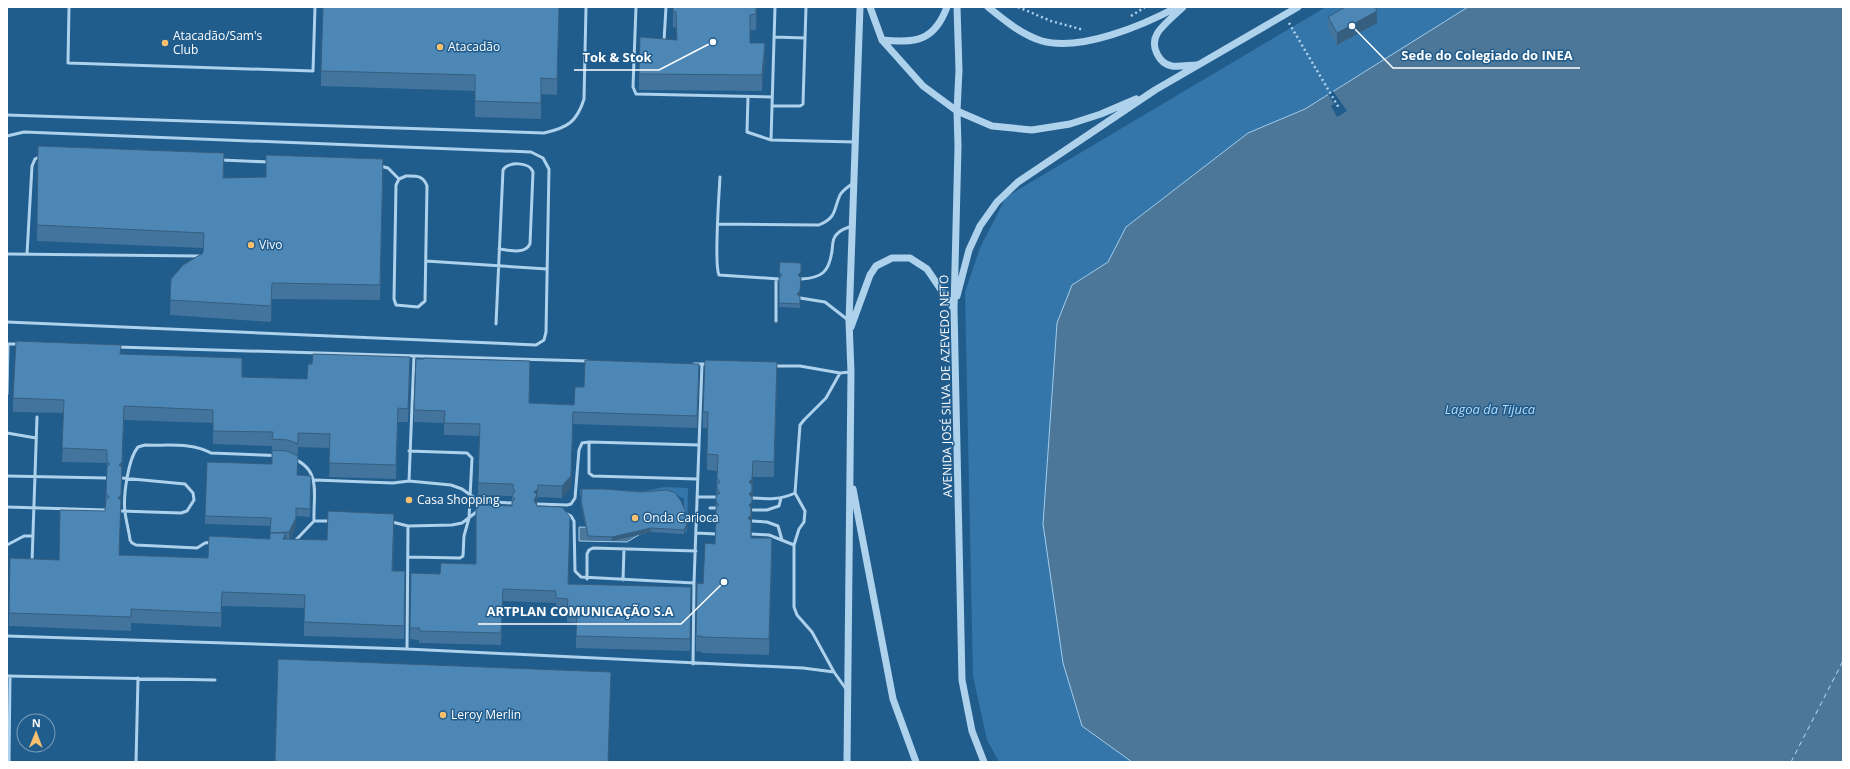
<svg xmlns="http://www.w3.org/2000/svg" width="1850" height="769" font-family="'Open Sans',sans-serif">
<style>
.green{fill:#3476aa}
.water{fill:#4d7799;stroke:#a1cded}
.pier{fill:#205c8c}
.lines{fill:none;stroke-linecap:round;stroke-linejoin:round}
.ferry{stroke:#b9daf3;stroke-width:1;stroke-dasharray:5 4;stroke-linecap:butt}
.path{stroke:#aed1ec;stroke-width:2.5;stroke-dasharray:2 3;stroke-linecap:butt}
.service{stroke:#aed1ec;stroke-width:3}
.tertiary{stroke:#aed1ec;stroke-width:7}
.wall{fill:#42749d;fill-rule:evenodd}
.shaded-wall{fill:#365e7f}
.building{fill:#4d87b6;stroke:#365e7f}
.poi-dot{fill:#f9c16e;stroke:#205c8c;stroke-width:1.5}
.labels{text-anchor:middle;stroke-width:3;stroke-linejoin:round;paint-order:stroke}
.poi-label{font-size:12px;fill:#fff;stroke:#205c8c;text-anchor:start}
.street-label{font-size:12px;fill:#fff;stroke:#205c8c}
.water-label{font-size:13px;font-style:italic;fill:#b9daf3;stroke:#205c8c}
.leader{fill:none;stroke:#fff;stroke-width:1.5}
.callout-dot{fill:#fff;stroke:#205c8c;stroke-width:1.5}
.callout-label{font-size:13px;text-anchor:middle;font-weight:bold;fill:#fff;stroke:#205c8c;stroke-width:3;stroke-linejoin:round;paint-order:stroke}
</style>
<rect width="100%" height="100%" fill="#205c8c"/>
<path class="green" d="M1326,7H1468L1305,109L1248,133L1126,227L1108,262L1072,285L1082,726L1132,762H999L987,740L973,676L965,292L980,248L1006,197Z
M665,487L688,488L687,532H683L684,499L672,492L580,496V489L644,491Z"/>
<path class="water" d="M1468,7H1843V762H1132L1082,726L1063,663L1043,524L1057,323L1072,285L1108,262L1126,227L1248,133L1305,109Z
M579,527L647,530L627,542L579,541Z"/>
<path class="pier" d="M1333,91L1347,111L1337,117L1331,106L1334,104L1328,94Z"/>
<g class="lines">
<path class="ferry" d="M1791,762L1843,661"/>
<path class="path" d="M1018,7L1051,21L1084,30
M1131,16L1145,7
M1289,23L1339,108"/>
<path class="service" d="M69,7L68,63L313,71L315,7
M636,7L633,87L636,94L772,97
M774,37L805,38
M664,41L666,7
M748,97L747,132L771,140L855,142
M772,106H800L803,104L806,7
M7,115L544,133C567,128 577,122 584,99L586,7
M7,136L24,132L531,152L543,158L549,169L546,332L544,340L536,345L7,322
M771,140L775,7
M221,160L269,162
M380,166L388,168L399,179
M406,176C416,176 423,175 427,186L425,301L418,307L396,305L394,299L396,185L399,179Z
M720,177C719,194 714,265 719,275L779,279
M718,224L819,225C837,217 833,211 840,195C843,190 848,187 852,184
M7,254L199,256
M27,254L32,166L35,159L41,156
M426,261L547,269
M801,279C822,278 829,272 832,251C833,244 832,238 838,233C842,229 847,228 852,226
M800,298L825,302L848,320
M776,321V279
M496,324L503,170C508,161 530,162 533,172L530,244C524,255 509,250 499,249
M7,344H19
M117,347L587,361
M694,364H707
M774,366H800L840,373L850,372
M7,394L8,344
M7,433L36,438
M589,442V473L593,476L697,479
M145,445C167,446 192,442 211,453L288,456C323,469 313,491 314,521L294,542L284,544L213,542L205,543L197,548L136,545L132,543L130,540C129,531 126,521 125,512C123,496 128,459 138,447Z
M699,445L702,364
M7,476L107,478
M315,480L393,483L409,481L451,485L462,489L479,501L512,503
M409,481L414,356
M697,497H717
M752,498C767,499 781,500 795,493
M537,504L567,505L571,504L575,498L579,450L582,443L589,442L699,445L694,583L581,577L575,571L574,521L571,516L565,513
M7,507L106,510
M710,508H717
M752,510H767L779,506L781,498
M121,511L181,513L187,511L194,500L193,493L185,484L122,478
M709,520H716
M314,521H330
M752,521L767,522L778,526L782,540
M392,522L408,526L452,525L462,523L479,510
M696,533L716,534
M751,534L769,535L794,545
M7,545L24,536H33
M408,557L460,558L463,556L464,536L469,518L472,458L467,453L409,451
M32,562L37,417
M587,579V554L589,550L593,548L696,551
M623,580L624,549
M7,636L407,649L803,668L834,672L846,689
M407,649L408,526
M693,664L694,583
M834,672L812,632L797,615L794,607V545L799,529L804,522L805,511L795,493L800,425L804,420L826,398L840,373
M7,676L215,680
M9,762L10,676
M136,762L138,678"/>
<path class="tertiary" d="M870,7L882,40L923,86L957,111L992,126L1032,130L1070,124L1101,114L1136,99
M957,7L959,70L957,111L958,146L954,309L962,680L972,731L984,762
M988,7C1004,20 1022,35 1042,41C1080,52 1144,25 1177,7
M1183,7C1176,14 1161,26 1157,34C1150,46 1159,64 1172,66C1180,67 1190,65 1197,65
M882,40C915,43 934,42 947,7
M957,296L969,250L980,226L997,202L1018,182L1155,90L1298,7
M851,327L870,275L876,266L892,258H910L927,269L954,309
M853,489L893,699L916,762
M847,762L851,372L849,321L860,7"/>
</g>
<path class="wall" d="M559,7L557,95L541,94V119L475,117V91L321,86V71Z
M673,7H757L756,30H750V43L765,58L762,91L639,90V74L677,40L676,28L673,27Z
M1328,17L1377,23L1337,45L1328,29Z
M38,146L224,168V178L383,175L380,300L272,299L271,322L170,315L171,279L203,253V248L37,241Z
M780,262L801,276L800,277V295L799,296L800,297V308L779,307Z
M121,354L242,377L307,379L410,371L408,422H398L396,479L329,477L330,448L298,447L297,475L311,476L310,517L296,516V526L290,539L327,540L394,527L393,571H405L404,639L304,636V608L222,606L221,627L131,623V631L9,626V613L105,511L107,467V463L62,462L64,413L13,412V398ZM124,420L213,423V444L272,446V464L205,516V524L271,526L270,539L208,558L119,555Z
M530,373L529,403L574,405L584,387L699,376L697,428L573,424L571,488L562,498L538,497L537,501V506L570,529L568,584L691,587L690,651L576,648V623L567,622V611L556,610V603L503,601L501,645L419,643V640L410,639L411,573L440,574L476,564L512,506V496L478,495L479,436L444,435V423L414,422V410Z
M777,378L774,477H753L751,531V538L772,554L769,655L702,653V652L696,651V636L703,584L715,544L717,471L707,470V428H703V412Z
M582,489L688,518V526L684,534L651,532L612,541L588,540L581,504Z"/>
<path class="shaded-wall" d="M559,7L557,95V79Z
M756,7H757L756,30Z
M1377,11V23L1337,45V33Z
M765,43V58L762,91V75Z
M801,267V276L798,279V275Z
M801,278L800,295L797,298V294Z
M272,283V299L271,322V306Z
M410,357V371L408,422V409Z
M777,362V378L774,477V462Z
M699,364V376L697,428V416Z
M124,406V420L119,569L118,511L119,465Z
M398,408V422L396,479V465Z
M573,412L571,488L562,498V486Z
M753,461V477L751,553L748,534L749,482Z
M538,485L537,507L534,512V492Z
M296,508V526L289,540V532Z
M394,514V527L392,584V571Z
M570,517V529L568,596V584Z
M688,522V526L684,534V530Z
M651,528V532L612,541V537Z
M286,533V547L283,539Z
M772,538V554L769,655V639Z
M503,589V601L501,645V633Z
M222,592V606L221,627V613Z
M611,672V688L608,762Z"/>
<path class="building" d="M323,7H559L557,79L541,78V103L475,101V75L321,71Z
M673,7H756V14L750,15V43H765L762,75L639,74L640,37L677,40L676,12L673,11Z
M1345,7H1375L1377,11L1337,33L1328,17Z
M38,146L224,153L223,178L266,177V155L383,159L380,285L272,283L271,306L170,300L171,279L183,265L203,253L204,233L37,225Z
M780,262L801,263V272L798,275L801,278L800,291L797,294L800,297V304L779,303V278L782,275L779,272Z
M16,341L121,345L120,354L242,358V377L307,379L308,364H312L313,354L410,357L408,409L398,408L396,465L329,463L330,434L298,433V444L288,440L272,439L273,432L213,431V410L124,406L122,462L119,465L122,467L121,495L118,498L121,500L119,555L208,558L209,536L270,539V533H286L283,539L327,540L328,511L394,514L392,571H405L404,626L304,622L305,595L222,592L221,613L131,609V617L9,613L10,558L59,560L60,510L105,511L106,499L109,497L106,493L107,467L110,464L107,461V450L62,448L64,400L13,398Z
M424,358L530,361L529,403L574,405L575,387H584L585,360L699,364L697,416L573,412L571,476L562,486L538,485V489L534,492L537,495L534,500L537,506L562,507L570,517L568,584L691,587L690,639L576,636L577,611L567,610L568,599L556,598V591L503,589L501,633L419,631L420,628H410L411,573L440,574L441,563L476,564V505L512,506V502L515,499L512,496L515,491L513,488V484L478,483L480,424L444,423L445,411L414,410L416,359H424Z
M705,360L777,362L774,462L753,461L752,479L749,482L752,485V491L749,494L752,497V502L749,505L751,508V515L748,518L751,521V538H772L769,639L702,637V636H696L697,583L703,584L705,543L715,544L716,521L719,518L716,515V507L719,505L716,501V495L720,493L717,489V484L720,482L717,478L718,455L707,454L708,412H703Z
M272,450L287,451L298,456L297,475L311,476L310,509L296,508V518L289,532L270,533L271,518L205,516L207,462L272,464Z
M582,489H605L640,492L667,490L675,493L681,501L688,518V522L684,530L651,528L612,537L588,536L581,500Z
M278,659L611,672L608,762H275Z"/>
<g class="poi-dot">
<circle cx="165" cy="43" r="4"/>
<circle cx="440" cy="47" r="4"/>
<circle cx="251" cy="245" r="4"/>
<circle cx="409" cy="500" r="4"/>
<circle cx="635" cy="518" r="4"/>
<circle cx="443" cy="715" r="4"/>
</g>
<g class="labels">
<g class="poi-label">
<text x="173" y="40">Atacadão/Sam's<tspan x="173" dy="14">Club</tspan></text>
<text x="448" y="51">Atacadão</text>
<text x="259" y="249">Vivo</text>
<text x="417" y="504">Casa Shopping</text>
<text x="643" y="522">Onda Carioca</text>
<text x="451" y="719">Leroy Merlin</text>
</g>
<g class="street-label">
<text transform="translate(946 386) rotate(-91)" y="4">AVENIDA JOSÉ SILVA DE AZEVEDO NETO</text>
</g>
<g class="water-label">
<text x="1490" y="414">Lagoa da Tijuca</text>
</g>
</g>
<path class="leader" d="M1352 26L1393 68H1580M713 42L659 70H574M724 582L681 624H478"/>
<g class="callout-dot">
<circle cx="1352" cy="26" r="4"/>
<circle cx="713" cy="42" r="4"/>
<circle cx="724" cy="582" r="4"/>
</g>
<g class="callout-label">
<text x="1487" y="60">Sede do Colegiado do INEA</text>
<text x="617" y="62">Tok &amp; Stok</text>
<text x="580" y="616">ARTPLAN COMUNICAÇÃO S.A</text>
</g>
<rect width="1850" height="769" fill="none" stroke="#ffffff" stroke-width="16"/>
<g transform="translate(36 733) rotate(1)"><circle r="19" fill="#205c8c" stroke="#799dba"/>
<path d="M0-3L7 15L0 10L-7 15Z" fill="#f9c16e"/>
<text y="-6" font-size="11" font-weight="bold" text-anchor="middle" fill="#ffffff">N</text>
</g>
</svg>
